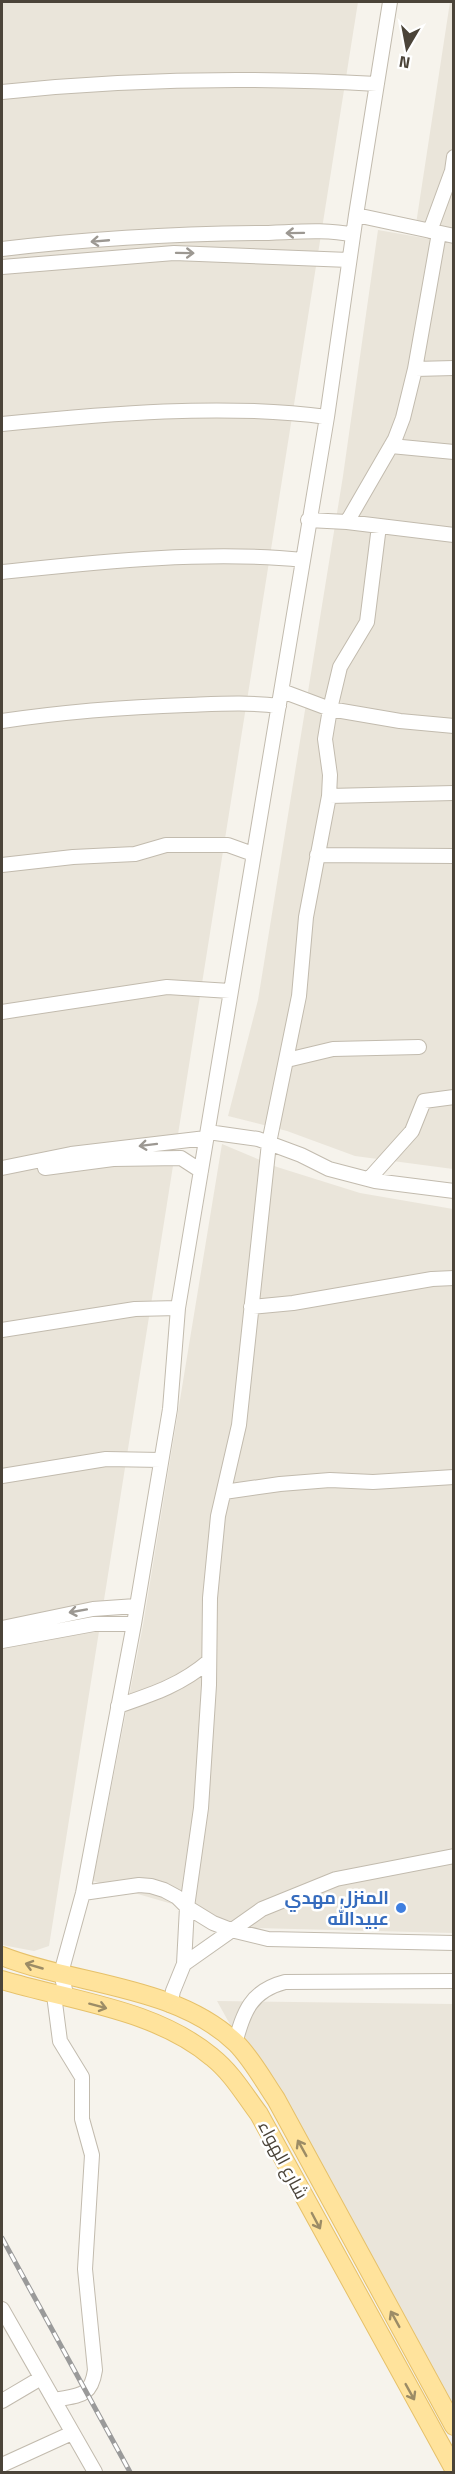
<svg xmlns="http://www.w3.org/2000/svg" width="455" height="2474" font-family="'Titillium Web',Cairo,sans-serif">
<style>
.residential{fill:#eae5da}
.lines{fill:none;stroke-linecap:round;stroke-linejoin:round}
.minor-casing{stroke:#c2bbae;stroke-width:16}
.major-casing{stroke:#e6c16a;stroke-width:20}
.minor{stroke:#fff;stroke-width:14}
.major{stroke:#ffe39c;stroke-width:18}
.rail-casing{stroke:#9a9a9a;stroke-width:5}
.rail{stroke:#fff;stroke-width:3;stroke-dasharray:9;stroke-linecap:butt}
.oneway{stroke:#9c9892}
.oneway2{stroke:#9c8c66}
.shop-dot{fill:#3f7fe0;stroke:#fff;stroke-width:2}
.labels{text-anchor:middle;stroke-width:5;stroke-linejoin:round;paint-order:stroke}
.shop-label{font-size:18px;font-weight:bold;fill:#366cbe;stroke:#fff;text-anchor:end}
.street-label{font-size:18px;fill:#4b4439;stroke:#fff}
</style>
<rect width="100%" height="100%" fill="#f6f3ec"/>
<path class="residential" d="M2,2H358L49,1946L34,1951L2,1945Z
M450,2H453V231L416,224Z
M378,230L453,243V1169L355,1156L287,1131L228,1116L258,1000L343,476Z
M222,1144L277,1167L360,1193L453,1209V1933L255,1928L93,1881L143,1625Z
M217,2001L453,2004V2426Z"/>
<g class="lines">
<g class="minor-casing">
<path id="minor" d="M2,92C126,79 252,77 377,84
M356,215L454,236
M430,231L452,171L454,157
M2,249C86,239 172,234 257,233C288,233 323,228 353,235
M2,267L174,253L349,260
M415,369L454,368
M2,424C104,414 224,403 327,417
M391,446L454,452
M308,520L347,522L454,535
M347,522L395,439L403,418L415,369L439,233
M2,572C98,562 207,550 303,560
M282,691L330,709L400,721L454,726
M2,721C63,712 125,707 187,705C217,704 249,702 279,706
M329,796L454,793
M317,855L454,856
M2,865L73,857L135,854L166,845H228L253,854
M2,1012L167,987L230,991
M287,1060L333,1049L419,1047
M208,1132L258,1139L301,1155L329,1169L375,1181L454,1191
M2,1168L71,1154L206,1138
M45,1168L113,1159L181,1158L201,1171
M369,1179L412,1131L424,1101L454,1097
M251,1307L293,1303L432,1279L454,1278
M2,1330L135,1309L178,1308
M2,1476L106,1459L161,1460
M224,1492L280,1484L330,1480L373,1482L454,1477
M2,1628L93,1609L136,1606
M2,1641L94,1624H134
M118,1706C153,1694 181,1685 209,1661
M83,1893L139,1885L151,1886L164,1890L177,1897L187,1907L213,1923L231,1930L268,1939L454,1943
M184,1964L187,1907L201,1808L209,1685L210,1598L218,1516L239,1425L269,1143L299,996L306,917L329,796L330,775L325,739L330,709L340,667L367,622L379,526
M67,1998L61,1973L83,1893L134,1624L170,1409L178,1308L327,417L356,215L390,2
M170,2005L173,1991L184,1964L262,1909L336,1879L454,1856
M235,2043C244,2012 250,1991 285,1982L454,1981
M2,2309L95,2472
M54,2400C78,2395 91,2398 95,2370L85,2269L92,2155L82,2119V2077L60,2041L54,1995
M2,2401L41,2378
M2,2465L72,2433"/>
</g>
<g class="major-casing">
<path id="major" d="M2,1956C75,1985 176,1985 236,2043C252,2059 263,2080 276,2099L454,2426
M2,1980C71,2001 155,2009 212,2057C232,2073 244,2094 259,2114L454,2469"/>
</g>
<use href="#minor" class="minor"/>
<use href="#major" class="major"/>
<g class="rail-casing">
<path id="rail" d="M2,2238L130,2472"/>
</g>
<use href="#rail" class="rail"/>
</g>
<defs><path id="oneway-shaft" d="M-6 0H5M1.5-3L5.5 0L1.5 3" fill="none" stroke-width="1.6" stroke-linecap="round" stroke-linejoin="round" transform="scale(1.5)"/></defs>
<g class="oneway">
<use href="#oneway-shaft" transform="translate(295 233) rotate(179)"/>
<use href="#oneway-shaft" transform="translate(100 241) rotate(175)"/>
<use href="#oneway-shaft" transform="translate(185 253) rotate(1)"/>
<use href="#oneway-shaft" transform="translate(148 1145) rotate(173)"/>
<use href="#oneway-shaft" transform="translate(78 1611) rotate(170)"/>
</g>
<g class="oneway2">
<use href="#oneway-shaft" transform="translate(34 1966) rotate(-164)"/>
<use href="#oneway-shaft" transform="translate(98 2006) rotate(15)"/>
<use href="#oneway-shaft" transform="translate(302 2148) rotate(-119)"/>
<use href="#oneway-shaft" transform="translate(316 2221) rotate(62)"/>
<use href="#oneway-shaft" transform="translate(395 2319) rotate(-119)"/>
<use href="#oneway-shaft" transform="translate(410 2392) rotate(61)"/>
</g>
<circle class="shop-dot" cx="401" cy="1908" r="6"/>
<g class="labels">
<g class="shop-label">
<text x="389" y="1904">المنزل مهدي<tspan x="389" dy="21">عبيدالله</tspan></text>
</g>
<g class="street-label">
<text transform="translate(283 2160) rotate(62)" y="6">شارع الهواء</text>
</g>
</g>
<rect width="455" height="2474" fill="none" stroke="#4b4439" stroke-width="6"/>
<g transform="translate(407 48) rotate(190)" stroke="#ffffff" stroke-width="4.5" paint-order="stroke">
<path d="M0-4.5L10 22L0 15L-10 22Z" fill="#4b4439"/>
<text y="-9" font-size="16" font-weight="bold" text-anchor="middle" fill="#4b4439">N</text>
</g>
</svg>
